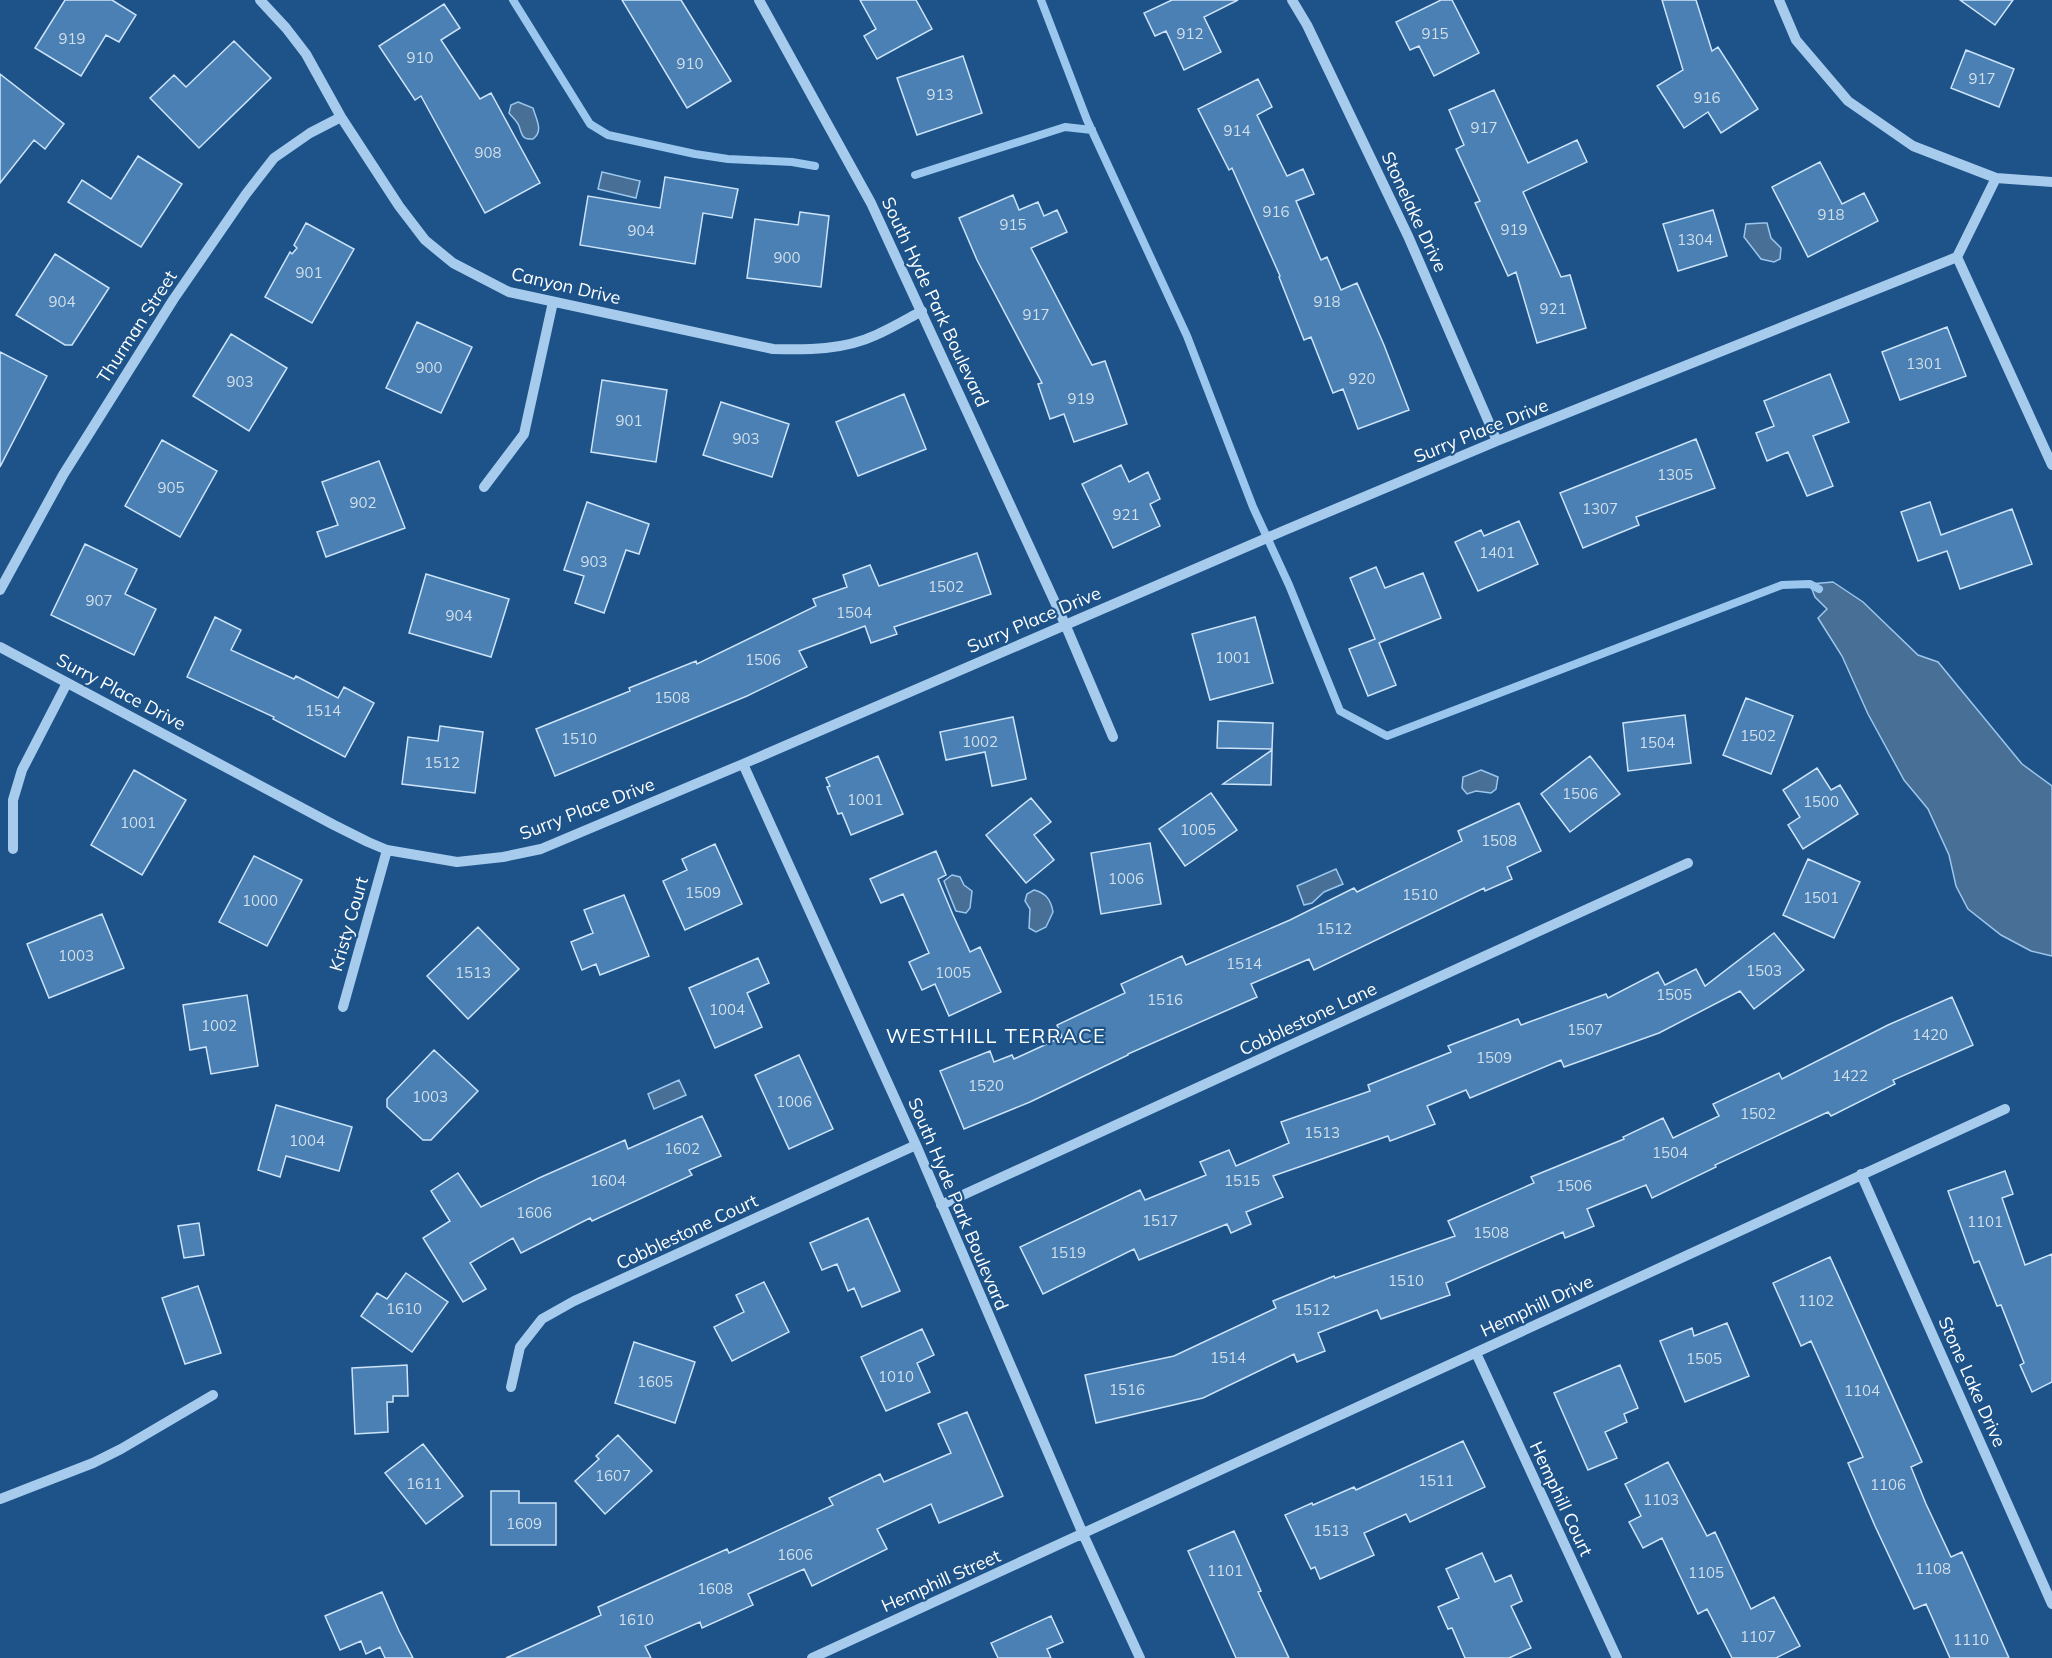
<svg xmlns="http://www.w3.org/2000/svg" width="2052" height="1658" font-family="Mulish,sans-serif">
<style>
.water{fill:#486f96;stroke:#9bc6ed;stroke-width:1.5}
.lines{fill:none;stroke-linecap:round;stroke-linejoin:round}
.stream{stroke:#9bc6ed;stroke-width:8}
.building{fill:#4a80b3;stroke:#cce3f9;stroke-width:1.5}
.minor{stroke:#a7cbec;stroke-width:10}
.labels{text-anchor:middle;stroke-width:4.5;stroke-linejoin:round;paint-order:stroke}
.number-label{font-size:15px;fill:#d2dfec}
.street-label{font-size:18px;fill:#fff;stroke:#1d5389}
.neighbourhood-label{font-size:20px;letter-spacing:1.5px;fill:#fff;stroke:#1d5389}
</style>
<rect width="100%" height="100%" fill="#1d5389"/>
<path class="water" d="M518,102L533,108C536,119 544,131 533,139C522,140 522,135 519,126C517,121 512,117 509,113L511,105Z
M602,172L640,181L636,198L598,189Z
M1763,223H1767L1771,238L1781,248L1780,259L1774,262L1761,259L1744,237L1746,224Z
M1833,582L1863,602L1918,655L1938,662L2022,764L2052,786V956L2031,951L2001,935L1968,909L1956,886L1949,855L1928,809L1904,780L1868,714L1842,656L1818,618L1827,609L1815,597L1810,584Z
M1481,770L1498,777L1496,789L1491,793L1476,791L1467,794L1462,788L1463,777Z
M1336,869L1343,884L1324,892L1312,903L1304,905L1297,886Z
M952,875L960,877L964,885L972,891L970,908L966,913L956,911C955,909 945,884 944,881Z
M1034,890C1046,893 1051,900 1053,912L1046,927L1036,932L1029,928L1030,909L1025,901L1027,894Z
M679,1080L686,1095L654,1109L648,1094Z"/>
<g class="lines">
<path class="stream" d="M513,0L590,124L608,135L695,154L728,159L792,162L815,166
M1041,0L1087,120L1187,336L1253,507L1289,585L1340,711L1387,736L1782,585L1810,584L1819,589
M915,175L1065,127L1092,130"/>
</g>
<path class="building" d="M65,0H112L136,15L119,42L106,35L81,76L35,48Z
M622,0H681L731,81L687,108Z
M860,0H916L932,29L877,59L864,36L876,29Z
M1172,0H1238L1204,17L1221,52L1184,70L1166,31L1155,36L1144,13Z
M1441,0H1452L1479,53L1434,76L1419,46L1410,50L1396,22Z
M1662,0H1696L1712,51L1718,47L1758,109L1721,133L1708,112L1684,128L1657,86L1683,70Z
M1960,0H2013L1995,25Z
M444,4L460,28L441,40L480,99L491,93L540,183L485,213L421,96L415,100L379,46Z
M234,41L271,78L199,148L150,98L174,75L186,87Z
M1966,50L2014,69L1999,107L1951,88Z
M963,56L982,113L917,135L897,78Z
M0,74L64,124L45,149L34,140L0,183Z
M1258,79L1272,107L1257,115L1287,176L1303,169L1314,194L1296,201L1321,260L1327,257L1341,290L1357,283L1384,345L1409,410L1358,429L1343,389L1333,393L1311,337L1304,340L1279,277L1280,276L1232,168L1229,170L1198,109Z
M1494,90L1528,163L1577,140L1587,162L1523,192L1561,277L1570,275L1586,328L1537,343L1516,272L1508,276L1475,203L1480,201L1456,149L1464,145L1449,110Z
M138,156L182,184L141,247L68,202L82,180L111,199Z
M1820,162L1842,204L1864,193L1878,221L1808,257L1772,187Z
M665,177L738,189L732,218L703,213L695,264L580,245L588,196L660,208Z
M1013,195L1019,210L1038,202L1044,216L1057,210L1067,232L1031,248L1092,365L1105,361L1127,424L1074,442L1064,414L1050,419L1038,384L1042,383L977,260L959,218Z
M1713,210L1727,256L1678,271L1663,224Z
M800,212L829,216L821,287L747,278L755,219L798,225Z
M306,223L354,249L312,323L265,297L290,252L292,254L297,248L294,245Z
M55,254L109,288L72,345H65L16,315Z
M417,322L472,347L441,413L386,388Z
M1947,327L1966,376L1900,400L1882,352Z
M231,334L287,368L249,431L193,396Z
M0,352L47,376L0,467Z
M1830,374L1849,422L1813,436L1833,486L1807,496L1788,452L1767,461L1756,433L1774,426L1764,401Z
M602,380L667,390L656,462L591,452Z
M904,394L926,449L858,476L836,422Z
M721,402L789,424L772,477L703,455Z
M1696,439L1715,488L1636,517L1639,525L1583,548L1560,493Z
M162,440L217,471L180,537L125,506Z
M379,461L405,528L326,557L317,532L338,525L322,482Z
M1121,465L1129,482L1148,472L1160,499L1150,504L1160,526L1113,548L1082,484Z
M587,502L649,524L639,554L626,550L604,613L575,603L584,576L564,570Z
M1930,502L1941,535L2012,509L2032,564L1960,589L1947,551L1918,561L1901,512Z
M1519,521L1538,564L1478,591L1455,542L1481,530L1484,536Z
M85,544L137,569L125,594L156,609L134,655L51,615Z
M977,553L991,594L894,627L897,634L871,643L865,626L799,651L807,667L747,696L555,776L536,729L630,691L629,688L696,661L697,664L816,606L813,599L847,587L843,575L870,565L879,586Z
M1376,567L1385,588L1423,573L1441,618L1379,643L1396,685L1368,696L1349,649L1375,639L1350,578Z
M426,574L509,599L491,657L409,633Z
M215,617L241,630L231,650L294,679L296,676L338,698L344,687L374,703L345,757L273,719L274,717L187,677Z
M1255,617L1273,683L1210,700L1192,634Z
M1746,698L1793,716L1771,774L1723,755Z
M1685,715L1691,763L1628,771L1623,723Z
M1013,717L1026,779L992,786L985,752L946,760L940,732Z
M1218,721L1273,723L1272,749L1217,748Z
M440,726L483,732L475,793L402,784L408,737L438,741Z
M1272,750L1271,785L1223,784Z
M878,756L903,814L851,835L842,813L838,814L827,787L830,786L826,778Z
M1590,756L1620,794L1570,832L1541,794Z
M1817,768L1831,790L1840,785L1858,814L1803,849L1788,825L1800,817L1783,790Z
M134,770L186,800L142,875L91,845Z
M1211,793L1237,830L1185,866L1159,829Z
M1031,798L1051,822L1034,835L1054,860L1026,883L986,835Z
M1519,803L1541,851L1507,867L1512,879L1485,891L1484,888L1314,970L1309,959L1251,984L1257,997L1128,1054V1055L1030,1102L964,1129L940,1071L990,1051L994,1062L1012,1055L1014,1059L1062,1037L1057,1025L1125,993L1121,984L1182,956L1186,965L1290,920L1354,888L1357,892L1462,841L1458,831Z
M1150,843L1161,904L1101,914L1091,853Z
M715,844L742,904L685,930L663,881L687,870L682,859Z
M936,851L946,875L938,879L953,915L970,952L980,947L1001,992L949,1016L935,984L922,990L909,962L929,953L903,894L881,903L870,879Z
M254,856L302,880L267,946L219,922Z
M1808,859L1860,882L1834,938L1783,915Z
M624,895L649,956L600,975L596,964L582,970L571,942L593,933L584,910Z
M102,914L124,968L49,998L27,944Z
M478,927L519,969L468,1019L427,976Z
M1774,933L1804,970L1754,1009L1740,991L1659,1033L1564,1067L1561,1060L1470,1098L1466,1090L1427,1106L1435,1124L1390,1141L1388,1136L1273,1176L1283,1197L1246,1212L1251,1224L1231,1233L1227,1224L1139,1260L1134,1249L1043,1294L1020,1247L1140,1190L1145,1200L1206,1175L1200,1162L1229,1150L1236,1166L1289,1143L1281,1122L1370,1091L1368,1085L1451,1052L1448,1046L1518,1019L1521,1025L1606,994L1608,998L1658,972L1665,985L1696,969L1705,986Z
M758,958L769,983L747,993L762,1027L715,1048L689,988Z
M247,995L258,1066L211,1074L206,1047L190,1050L183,1005Z
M1952,997L1973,1045L1893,1080L1895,1084L1831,1116L1828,1112L1715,1165L1716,1167L1652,1198L1646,1185L1587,1209L1594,1226L1565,1238L1563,1232L1446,1283L1450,1295L1381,1319L1377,1310L1318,1333L1325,1351L1297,1362L1294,1354L1203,1398L1096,1423L1085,1375L1174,1356L1276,1308L1273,1301L1334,1276L1335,1278L1455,1236L1448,1221L1534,1183L1531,1177L1624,1139L1623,1137L1663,1118L1673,1138L1719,1116L1713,1104L1779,1073L1782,1079L1888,1025Z
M434,1050L478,1091L431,1140H423L387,1107V1099Z
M799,1055L833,1129L789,1149L755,1075Z
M276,1105L352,1127L339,1171L286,1156L280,1177L258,1170Z
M702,1116L721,1156L689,1170L692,1175L592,1221L590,1218L521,1253L513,1238L470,1263L486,1289L463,1302L423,1238L450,1221L431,1191L458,1173L481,1207L539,1178L625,1140L628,1149Z
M2005,1171L2013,1194L2002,1198L2025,1265L2052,1254V1382L2032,1392L2020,1365L2024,1363L2001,1305L1997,1306L1979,1261L1974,1263L1948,1191Z
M868,1218L900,1291L862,1307L854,1288L848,1291L837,1264L822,1270L810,1243Z
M199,1223L204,1255L184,1258L178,1226Z
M1830,1257L1922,1462L1911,1467L1926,1504L1951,1557L1962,1552L2009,1658H1950L1926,1604L1914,1609L1875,1526L1848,1463L1863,1457L1811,1341L1801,1346L1773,1283Z
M406,1273L448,1302L412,1352L361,1316L377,1293L387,1299Z
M764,1282L789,1332L732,1361L714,1327L744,1312L736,1295Z
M198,1286L221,1353L185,1364L162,1298Z
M1727,1323L1749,1376L1685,1402L1660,1341L1692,1328L1694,1336Z
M922,1329L934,1355L917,1363L930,1392L886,1411L861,1357Z
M634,1342L695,1362L675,1423L615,1403Z
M407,1365L408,1396H393V1402H387L388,1432L355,1434L352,1368Z
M1620,1365L1638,1408L1624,1414L1627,1422L1605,1432L1617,1458L1588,1470L1554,1393Z
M967,1412L1003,1496L939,1523L931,1504L877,1529L887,1549L812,1586L804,1569L748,1594L753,1605L702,1628L700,1622L645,1646L651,1658H506L601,1615L598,1607L727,1549L729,1553L833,1505L829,1498L880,1474L884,1482L951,1453L938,1424Z
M618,1435L652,1471L605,1514L575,1481L599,1459L596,1456Z
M1463,1441L1485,1487L1410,1522L1406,1514L1364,1533L1374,1555L1320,1579L1315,1567L1311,1569L1285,1515L1312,1503L1313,1505L1354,1487L1356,1490Z
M423,1444L463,1496L426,1524L385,1473Z
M1668,1462L1707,1536L1715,1532L1751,1609L1774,1597L1800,1646L1776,1658H1732L1707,1609L1698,1614L1662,1538L1643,1548L1629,1522L1641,1516L1625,1484Z
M491,1491H519V1503H556V1545H491Z
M1234,1531L1261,1591L1258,1592L1289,1658H1236L1188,1551Z
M1482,1553L1495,1582L1511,1575L1522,1601L1511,1606L1531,1648L1509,1658H1465L1452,1628L1448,1629L1438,1607L1459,1598L1446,1569Z
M382,1592L399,1631L413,1658H385L380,1647L366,1654L361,1641L340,1650L325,1616Z
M1051,1616L1063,1642L1047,1649L1051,1658H998L991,1643Z"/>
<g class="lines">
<path class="minor" d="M260,0L286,28L306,54L341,117L399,206L425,240L453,263L509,292L773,349C808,350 844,350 876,335C892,328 907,319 922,311
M759,0L871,203L1065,624L1113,737
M1292,0L1307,25L1408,236L1497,441
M1779,0L1796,40L1848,101L1913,146L1996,178L2052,182
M1957,257L2052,465
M484,487L524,434L553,302
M0,590L63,475L173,300L246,194L274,158L310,133L341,117
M0,647L334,825L368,842L387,850L457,862L503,857L541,849L743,764L1283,531L1497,441L1957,257L1996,178
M743,764L916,1145L1083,1534L1140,1658
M13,849V800L22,770L67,683
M343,1007L387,850
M1861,1174L2052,1604
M941,1205L1688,863
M1476,1353L1617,1658
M511,1387L520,1347L542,1319L574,1301L916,1145
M0,1499L93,1463L121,1449L213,1395
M812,1658L2005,1109"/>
</g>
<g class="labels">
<g class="number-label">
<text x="1190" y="39">912</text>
<text x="1435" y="39">915</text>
<text x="72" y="44">919</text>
<text x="420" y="63">910</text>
<text x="690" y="69">910</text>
<text x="1982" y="84">917</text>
<text x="940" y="100">913</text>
<text x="1707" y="103">916</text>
<text x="1484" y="133">917</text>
<text x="1237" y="136">914</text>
<text x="488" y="158">908</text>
<text x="1276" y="217">916</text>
<text x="1831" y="220">918</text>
<text x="1013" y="230">915</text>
<text x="1514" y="235">919</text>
<text x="641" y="236">904</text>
<text x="1695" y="245">1304</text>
<text x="787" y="263">900</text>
<text x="309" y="278">901</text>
<text x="62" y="307">904</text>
<text x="1327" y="307">918</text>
<text x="1553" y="314">921</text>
<text x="1036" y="320">917</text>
<text x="1924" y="369">1301</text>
<text x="429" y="373">900</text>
<text x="1362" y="384">920</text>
<text x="240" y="387">903</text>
<text x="1081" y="404">919</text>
<text x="629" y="426">901</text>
<text x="746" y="444">903</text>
<text x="1675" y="480">1305</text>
<text x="171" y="493">905</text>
<text x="363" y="508">902</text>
<text x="1600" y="514">1307</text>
<text x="1126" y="520">921</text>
<text x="1497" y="558">1401</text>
<text x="594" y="567">903</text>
<text x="946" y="592">1502</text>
<text x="99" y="606">907</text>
<text x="854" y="618">1504</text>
<text x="459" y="621">904</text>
<text x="1233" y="663">1001</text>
<text x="763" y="665">1506</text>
<text x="672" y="703">1508</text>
<text x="323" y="716">1514</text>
<text x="1758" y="741">1502</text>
<text x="579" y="744">1510</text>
<text x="980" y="747">1002</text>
<text x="1657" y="748">1504</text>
<text x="442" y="768">1512</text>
<text x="1580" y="799">1506</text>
<text x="865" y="805">1001</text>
<text x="1821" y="807">1500</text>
<text x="138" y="828">1001</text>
<text x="1198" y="835">1005</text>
<text x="1499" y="846">1508</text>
<text x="1126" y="884">1006</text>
<text x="703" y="898">1509</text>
<text x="1420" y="900">1510</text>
<text x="1821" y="903">1501</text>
<text x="260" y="906">1000</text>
<text x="1334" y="934">1512</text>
<text x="76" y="961">1003</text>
<text x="1244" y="969">1514</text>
<text x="1764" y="976">1503</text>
<text x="473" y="978">1513</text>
<text x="953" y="978">1005</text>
<text x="1674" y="1000">1505</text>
<text x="1165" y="1005">1516</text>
<text x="727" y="1015">1004</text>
<text x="219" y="1031">1002</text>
<text x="1585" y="1035">1507</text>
<text x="1930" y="1040">1420</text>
<text x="1494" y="1063">1509</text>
<text x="1850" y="1081">1422</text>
<text x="986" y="1091">1520</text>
<text x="430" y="1102">1003</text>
<text x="794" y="1107">1006</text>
<text x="1758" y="1119">1502</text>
<text x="1322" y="1138">1513</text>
<text x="307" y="1146">1004</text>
<text x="682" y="1154">1602</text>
<text x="1670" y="1158">1504</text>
<text x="608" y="1186">1604</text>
<text x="1242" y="1186">1515</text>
<text x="1574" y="1191">1506</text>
<text x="534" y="1218">1606</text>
<text x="1160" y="1226">1517</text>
<text x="1985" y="1227">1101</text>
<text x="1491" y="1238">1508</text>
<text x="1068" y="1258">1519</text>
<text x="1406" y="1286">1510</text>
<text x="1816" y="1306">1102</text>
<text x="404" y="1314">1610</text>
<text x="1312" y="1315">1512</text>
<text x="1228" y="1363">1514</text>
<text x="1704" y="1364">1505</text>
<text x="896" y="1382">1010</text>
<text x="655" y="1387">1605</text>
<text x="1127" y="1395">1516</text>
<text x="1862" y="1396">1104</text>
<text x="613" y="1481">1607</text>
<text x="1436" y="1486">1511</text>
<text x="424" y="1489">1611</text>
<text x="1888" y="1490">1106</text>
<text x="1661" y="1505">1103</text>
<text x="524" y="1529">1609</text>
<text x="1331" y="1536">1513</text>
<text x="795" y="1560">1606</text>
<text x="1933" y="1574">1108</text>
<text x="1225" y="1576">1101</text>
<text x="1706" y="1578">1105</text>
<text x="715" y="1594">1608</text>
<text x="636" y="1625">1610</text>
<text x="1758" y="1642">1107</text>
<text x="1971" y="1645">1110</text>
</g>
<g class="street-label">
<text transform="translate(1414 212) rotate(65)" y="6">Stonelake Drive</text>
<text transform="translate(566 286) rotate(13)" y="6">Canyon Drive</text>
<text transform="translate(935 302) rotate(65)" y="6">South Hyde Park Boulevard</text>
<text transform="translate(137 327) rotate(-57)" y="6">Thurman Street</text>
<text transform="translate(1481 431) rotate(-22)" y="6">Surry Place Drive</text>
<text transform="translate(1034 620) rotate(-23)" y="6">Surry Place Drive</text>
<text transform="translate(121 692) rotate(28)" y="6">Surry Place Drive</text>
<text transform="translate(587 809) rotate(-21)" y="6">Surry Place Drive</text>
<text transform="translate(349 924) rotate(-74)" y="6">Kristy Court</text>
<text transform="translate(1308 1019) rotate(-25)" y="6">Cobblestone Lane</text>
<text transform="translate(958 1204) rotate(67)" y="6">South Hyde Park Boulevard</text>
<text transform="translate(687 1232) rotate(-25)" y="6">Cobblestone Court</text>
<text transform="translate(1537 1306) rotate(-25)" y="6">Hemphill Drive</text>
<text transform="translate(1972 1382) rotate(66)" y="6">Stone Lake Drive</text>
<text transform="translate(1561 1499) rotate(65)" y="6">Hemphill Court</text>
<text transform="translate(941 1581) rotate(-24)" y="6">Hemphill Street</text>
</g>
<g class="neighbourhood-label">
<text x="996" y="1043">WESTHILL TERRACE</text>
</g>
</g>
</svg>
